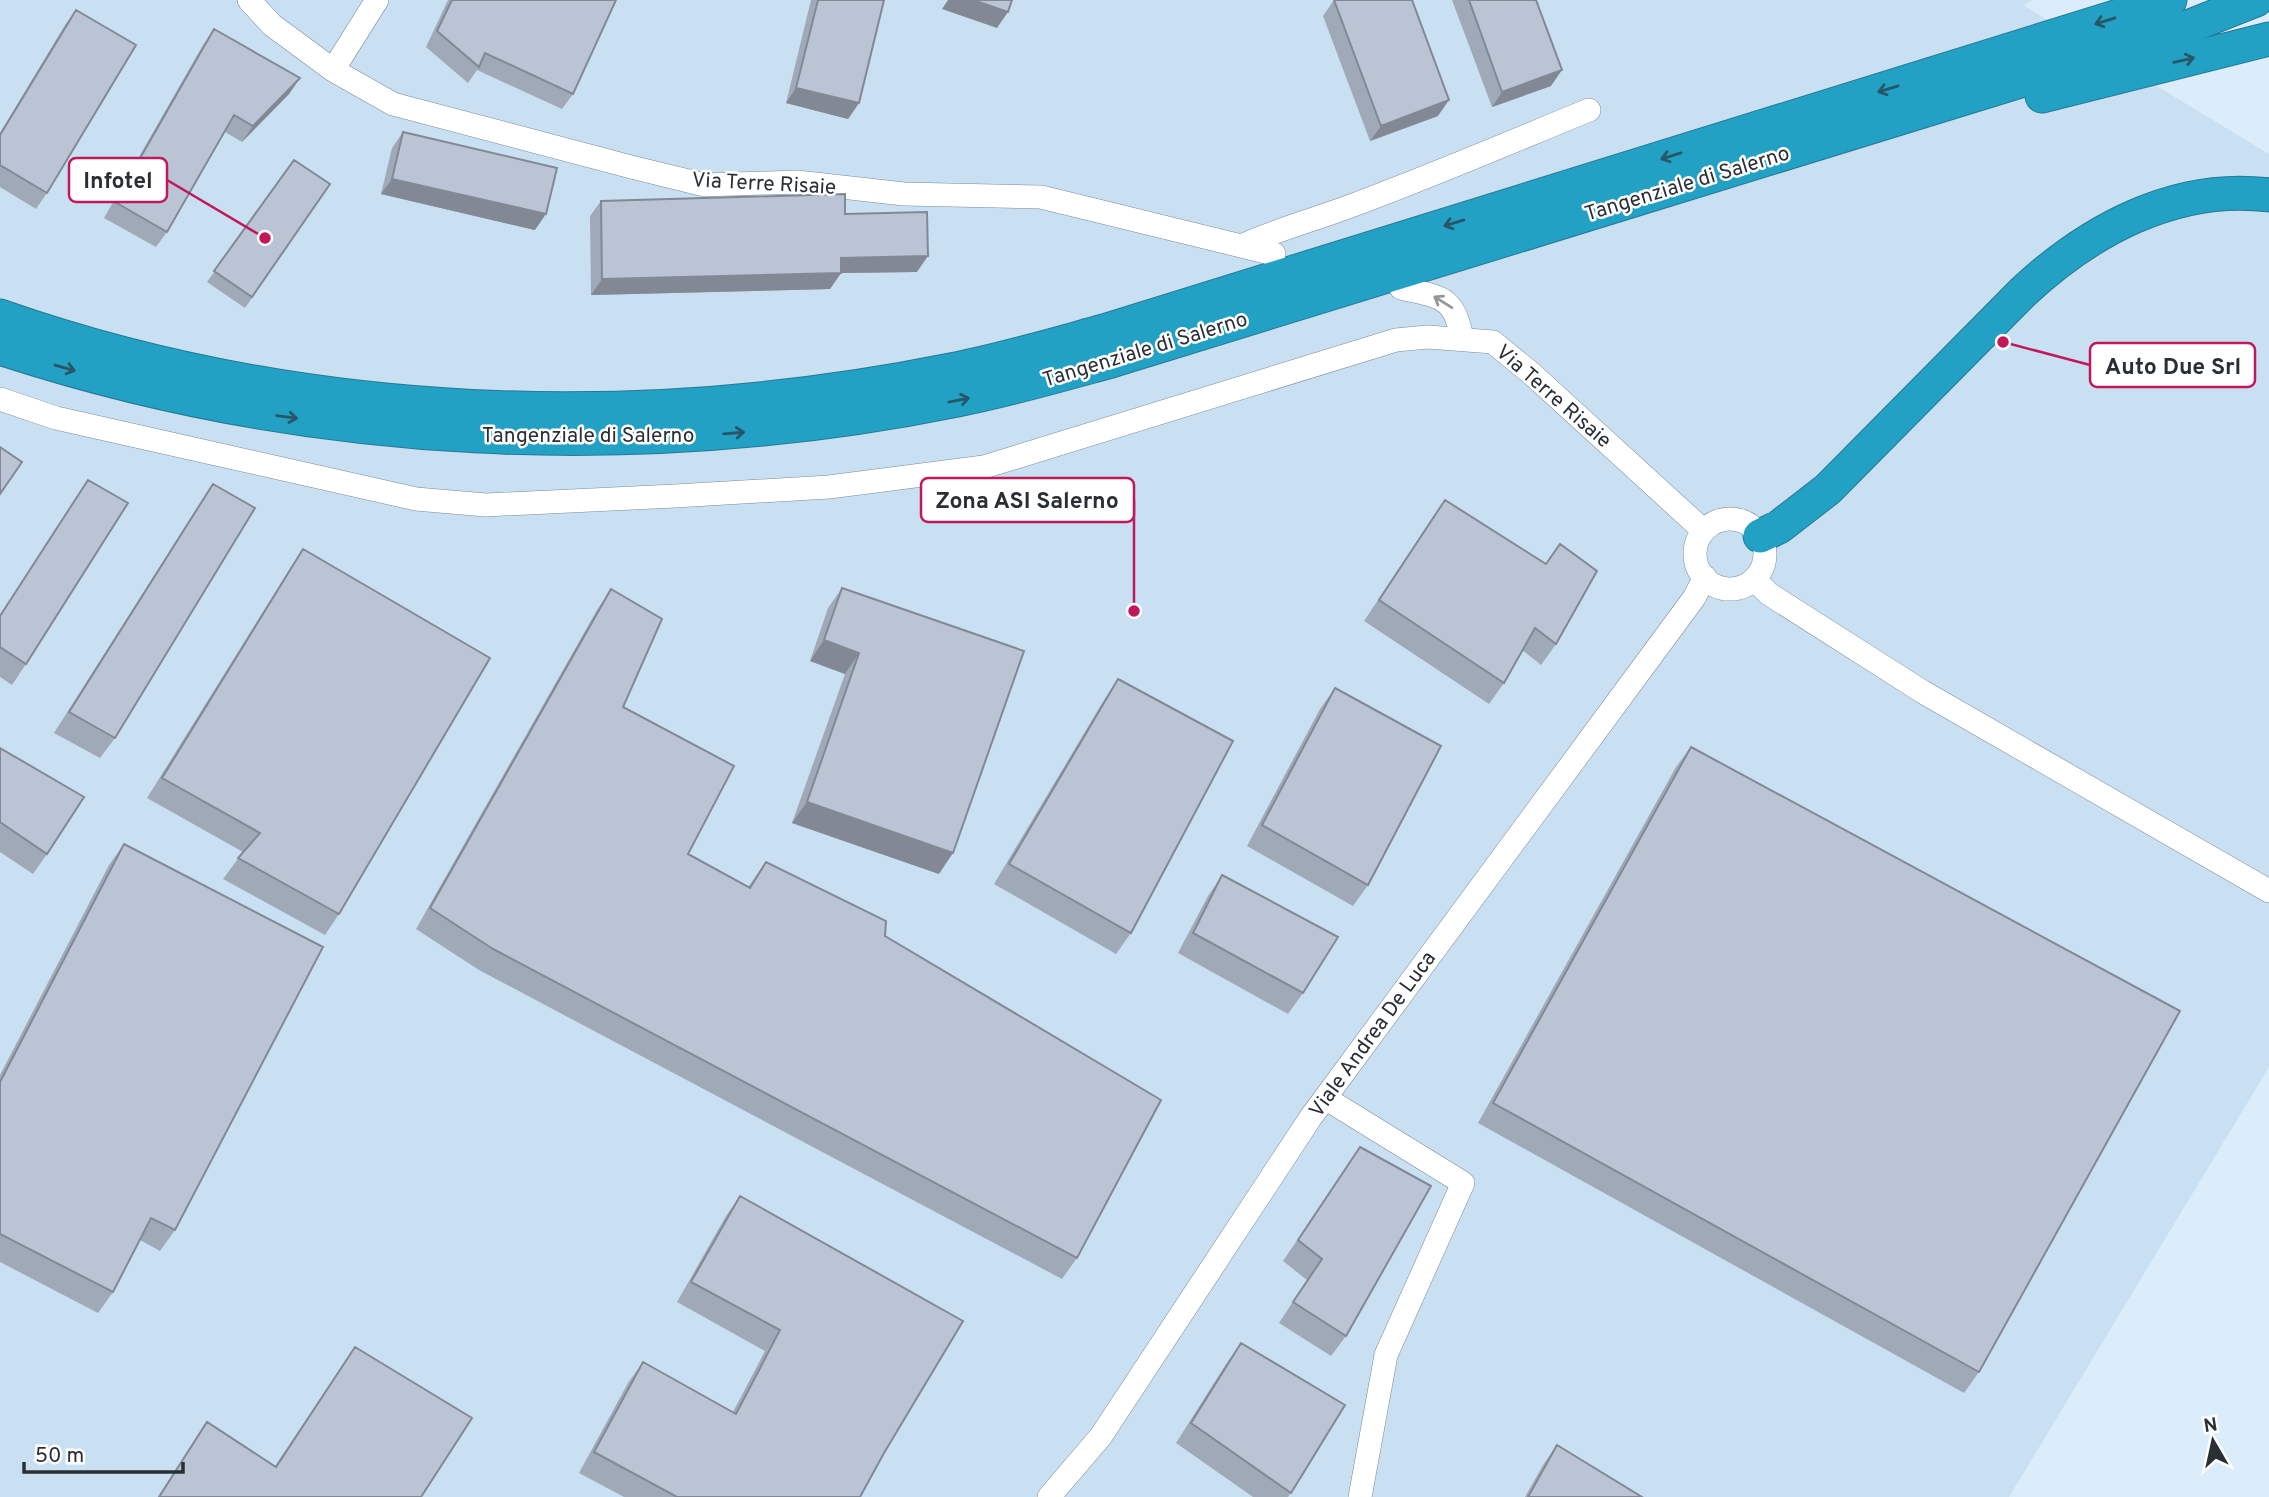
<svg xmlns="http://www.w3.org/2000/svg" width="2269" height="1497" font-family="Overpass,sans-serif">
<style>
.built{fill:#c9e0f3}
.lines{fill:none;stroke-linecap:round;stroke-linejoin:round}
.minor-casing{stroke:#7b8a97;stroke-width:24}
.highway-casing{stroke:#257993;stroke-width:35}
.minor{stroke:#fff;stroke-width:23}
.highway{stroke:#23a1c5;stroke-width:33}
.wall{fill:#a0a9b7}
.shaded-wall{fill:#828995}
.building{fill:#bac4d5;stroke:#828995;stroke-width:2}
.oneway{stroke:#275767}
.oneway2{stroke:#94979a}
.labels{text-anchor:middle;stroke-width:5;stroke-linejoin:round;paint-order:stroke}
.street-label{font-size:21px;fill:#292f35;stroke:#fff}
.leader{fill:none;stroke:#c2185b;stroke-width:2.5}
.callout-dot{fill:#c2185b;stroke:#fff;stroke-width:2.5}
.callout{fill:#fff;stroke:#c2185b;stroke-width:2.5}
.callout-label{font-size:23px;text-anchor:middle;font-weight:bold;fill:#292f35}
</style>
<rect width="100%" height="100%" fill="#dbecfa"/>
<path class="built" d="M0,0H2033L2023,5L2269,154V1067L2009,1497H0Z"/>
<g class="lines">
<g class="minor-casing">
<path id="minor" d="M249,0L272,25L333,70L393,104L635,168L705,185L797,182L904,194L1041,197L1274,254
M333,70L377,0
M1241,246C1278,229 1317,219 1356,204C1434,175 1511,142 1589,110
M1401,288C1439,297 1455,295 1462,339
M0,399L56,418L416,499L486,505L675,496L829,487L984,467L1396,340L1428,337L1493,342L1532,374L1704,531
M1695 554a35 35 0 1 1 70 0a35 35 0 1 1-70 0Z
M1754,579L1769,594L1923,692L2269,891
M1325,1098L1463,1183L1386,1355L1360,1497
M1049,1497L1101,1436L1311,1117L1694,598L1705,577"/>
</g>
<g class="highway-casing">
<path id="highway" d="M2042,96L2269,39
M0,316C303,422 637,433 951,370C1002,360 1053,345 1104,331L2170,0
M0,348C308,449 639,464 957,400C1009,390 1060,375 1111,361L2017,82L2175,32L2256,0
M1760,536L1779,527L1828,489L2022,293C2088,231 2175,183 2269,195"/>
</g>
<use href="#minor" class="minor"/>
<use href="#highway" class="highway"/>
</g>
<path class="wall" d="M448,0H616L573,94L562,109L477,70L468,83L426,47Z
M811,0H884L859,103L848,119L786,103Z
M1334,0L1438,116L1370,141L1323,16Z
M1452,0H1536L1551,86L1492,107Z
M76,10L47,193L36,209L0,187V133L65,25Z
M214,29L300,78L289,94L242,142L225,132L167,232L156,247L104,218L203,45Z
M403,132L535,230L381,194L392,148Z
M294,160L330,184L245,308L207,282Z
M601,201L845,214L917,272L841,273L830,289L591,295L590,216Z
M88,480L26,664L12,685L0,677V615Z
M213,484L115,738L100,758L54,733L199,505Z
M1445,500L1546,564L1560,544L1556,644L1541,665L1522,650L1504,683L1489,704L1364,621Z
M303,549L339,914L325,935L223,879L243,852L147,798L289,570Z
M842,588L939,874L792,823L845,674L810,661L828,608Z
M611,589L623,707L688,854L748,887L766,862L885,936L1077,1258L1062,1279L479,970L416,929L597,610Z
M1118,679L1131,933L1116,954L994,884L1104,700Z
M1335,688L1368,885L1353,906L1247,846L1320,709Z
M1691,747L1979,1372L1964,1393L1478,1123L1676,767Z
M0,748L47,854L33,874L0,852Z
M124,844L175,1230L160,1251L140,1240L113,1292L98,1313L0,1262V1075L109,865Z
M1222,875L1303,993L1288,1014L1178,953L1208,896Z
M1360,1147L1346,1336L1331,1356L1279,1323L1307,1280L1283,1261Z
M740,1196L884,1453L860,1497H624L579,1473L628,1383L643,1362L733,1412L765,1351L677,1302L726,1216Z
M1241,1343L1345,1405L1288,1497H1253L1176,1443L1226,1364Z
M355,1347L421,1497H158L207,1422L275,1466Z
M1557,1445L1642,1497H1525L1543,1465Z"/>
<path class="shaded-wall" d="M948,0H973L1008,12L997,28L942,9Z
M1562,70L1551,86L1492,107L1502,92Z
M300,78L289,94L242,142L253,126Z
M796,88L859,103L848,119L786,103Z
M1449,100L1438,116L1370,141L1381,126Z
M392,179L546,214L535,230L381,194Z
M928,256L917,272L841,273L830,289L591,295L602,279L841,258Z
M824,640L859,653L845,674L810,661Z
M807,802L953,853L939,874L792,823Z"/>
<path class="building" d="M452,0H616L573,94L485,53L479,67L437,31Z
M818,0H884L859,103L796,88Z
M973,0H1012L1008,12Z
M1334,0H1412L1449,100L1381,126Z
M1469,0H1536L1562,70L1502,92Z
M76,10L136,45L47,193L0,165V135Z
M214,29L300,78L253,126L234,115L167,232L115,202Z
M403,132L557,168L546,214L392,179Z
M294,160L330,184L252,297L214,271Z
M845,194V214L927,212L928,256L841,258V273L602,279L601,201Z
M0,447L22,462L0,494Z
M88,480L128,503L26,664L0,647V616Z
M213,484L255,508L115,738L69,712Z
M1445,500L1546,564L1560,544L1597,571L1556,644L1535,628L1504,683L1379,600Z
M303,549L490,658L339,914L238,858L260,833L162,778Z
M842,588L1024,651L953,853L807,802L859,653L824,640Z
M611,589L662,619L623,707L734,766L688,854L750,888L766,862L886,921L885,936L1161,1100L1077,1258L493,949L430,908Z
M1118,679L1233,741L1131,933L1009,864Z
M1335,688L1441,746L1368,885L1262,825Z
M1691,747L2180,1011L1979,1372L1493,1103Z
M0,748L84,797L47,854L0,822Z
M124,844L323,947L175,1230L151,1218L113,1292L0,1234V1082Z
M1222,875L1338,937L1303,993L1193,933Z
M1360,1147L1431,1186L1346,1336L1293,1302L1322,1259L1298,1240Z
M740,1196L963,1321L884,1453L860,1497H677L594,1452L643,1362L736,1414L780,1330L691,1282Z
M1241,1343L1345,1405L1291,1493L1191,1423Z
M355,1347L472,1418L421,1497H159L207,1422L276,1467Z
M1557,1445L1642,1497H1528Z"/>
<defs><path id="oneway-shaft" d="M-6 0H5M1.5-3L5.5 0L1.5 3" fill="none" stroke-width="1.6" stroke-linecap="round" stroke-linejoin="round" transform="scale(1.75)"/></defs>
<g class="oneway">
<use href="#oneway-shaft" transform="translate(2105 21) rotate(163)"/>
<use href="#oneway-shaft" transform="translate(2184 60) rotate(-13)"/>
<use href="#oneway-shaft" transform="translate(1888 89) rotate(163)"/>
<use href="#oneway-shaft" transform="translate(1671 156) rotate(163)"/>
<use href="#oneway-shaft" transform="translate(1454 223) rotate(163)"/>
<use href="#oneway-shaft" transform="translate(65 368) rotate(16)"/>
<use href="#oneway-shaft" transform="translate(959 400) rotate(-11)"/>
<use href="#oneway-shaft" transform="translate(287 417) rotate(8)"/>
<use href="#oneway-shaft" transform="translate(734 433) rotate(-5)"/>
</g>
<use class="oneway2" href="#oneway-shaft" transform="translate(1443 302) rotate(-148)"/>
<g class="labels">
<g class="street-label">
<text transform="translate(764 183) rotate(3)" y="7">Via Terre Risaie</text>
<text transform="translate(1687 183) rotate(-17)" y="7">Tangenziale di Salerno</text>
<text transform="translate(1145 349) rotate(-17)" y="7">Tangenziale di Salerno</text>
<text transform="translate(1554 396) rotate(41)" y="7">Via Terre Risaie</text>
<text x="588" y="442">Tangenziale di Salerno</text>
<text transform="translate(1372 1034) rotate(-54)" y="7">Viale Andrea De Luca</text>
</g>
</g>
<path class="leader" d="M265 238L167 180M2003 342L2090 365M1134 611L1134 500"/>
<g class="callout-dot">
<circle cx="265" cy="238" r="7"/>
<circle cx="2003" cy="342" r="7"/>
<circle cx="1134" cy="611" r="7"/>
</g>
<g class="callout">
<rect x="69" y="158" width="98" height="44" rx="7"/>
<rect x="2090" y="343" width="165" height="44" rx="7"/>
<rect x="921" y="478" width="213" height="44" rx="7"/>
</g>
<g class="callout-label">
<text x="118" y="188">Infotel</text>
<text x="2173" y="374">Auto Due Srl</text>
<text x="1027" y="508">Zona ASI Salerno</text>
</g>
<g transform="translate(2213 1441) rotate(351)" stroke="#ffffff" stroke-width="5" paint-order="stroke">
<path d="M0-5L12 26L0 18L-12 26Z" fill="#292f35"/>
<text y="-10" font-size="19" font-weight="bold" text-anchor="middle" fill="#292f35">N</text>
</g>
<path d="M24 1462v10h159v-10" fill="none" stroke="#292f35" stroke-width="3.5"/>
<text x="35" y="1462" font-size="21" fill="#292f35" stroke="#ffffff" stroke-width="5" paint-order="stroke">50 m</text>
</svg>
